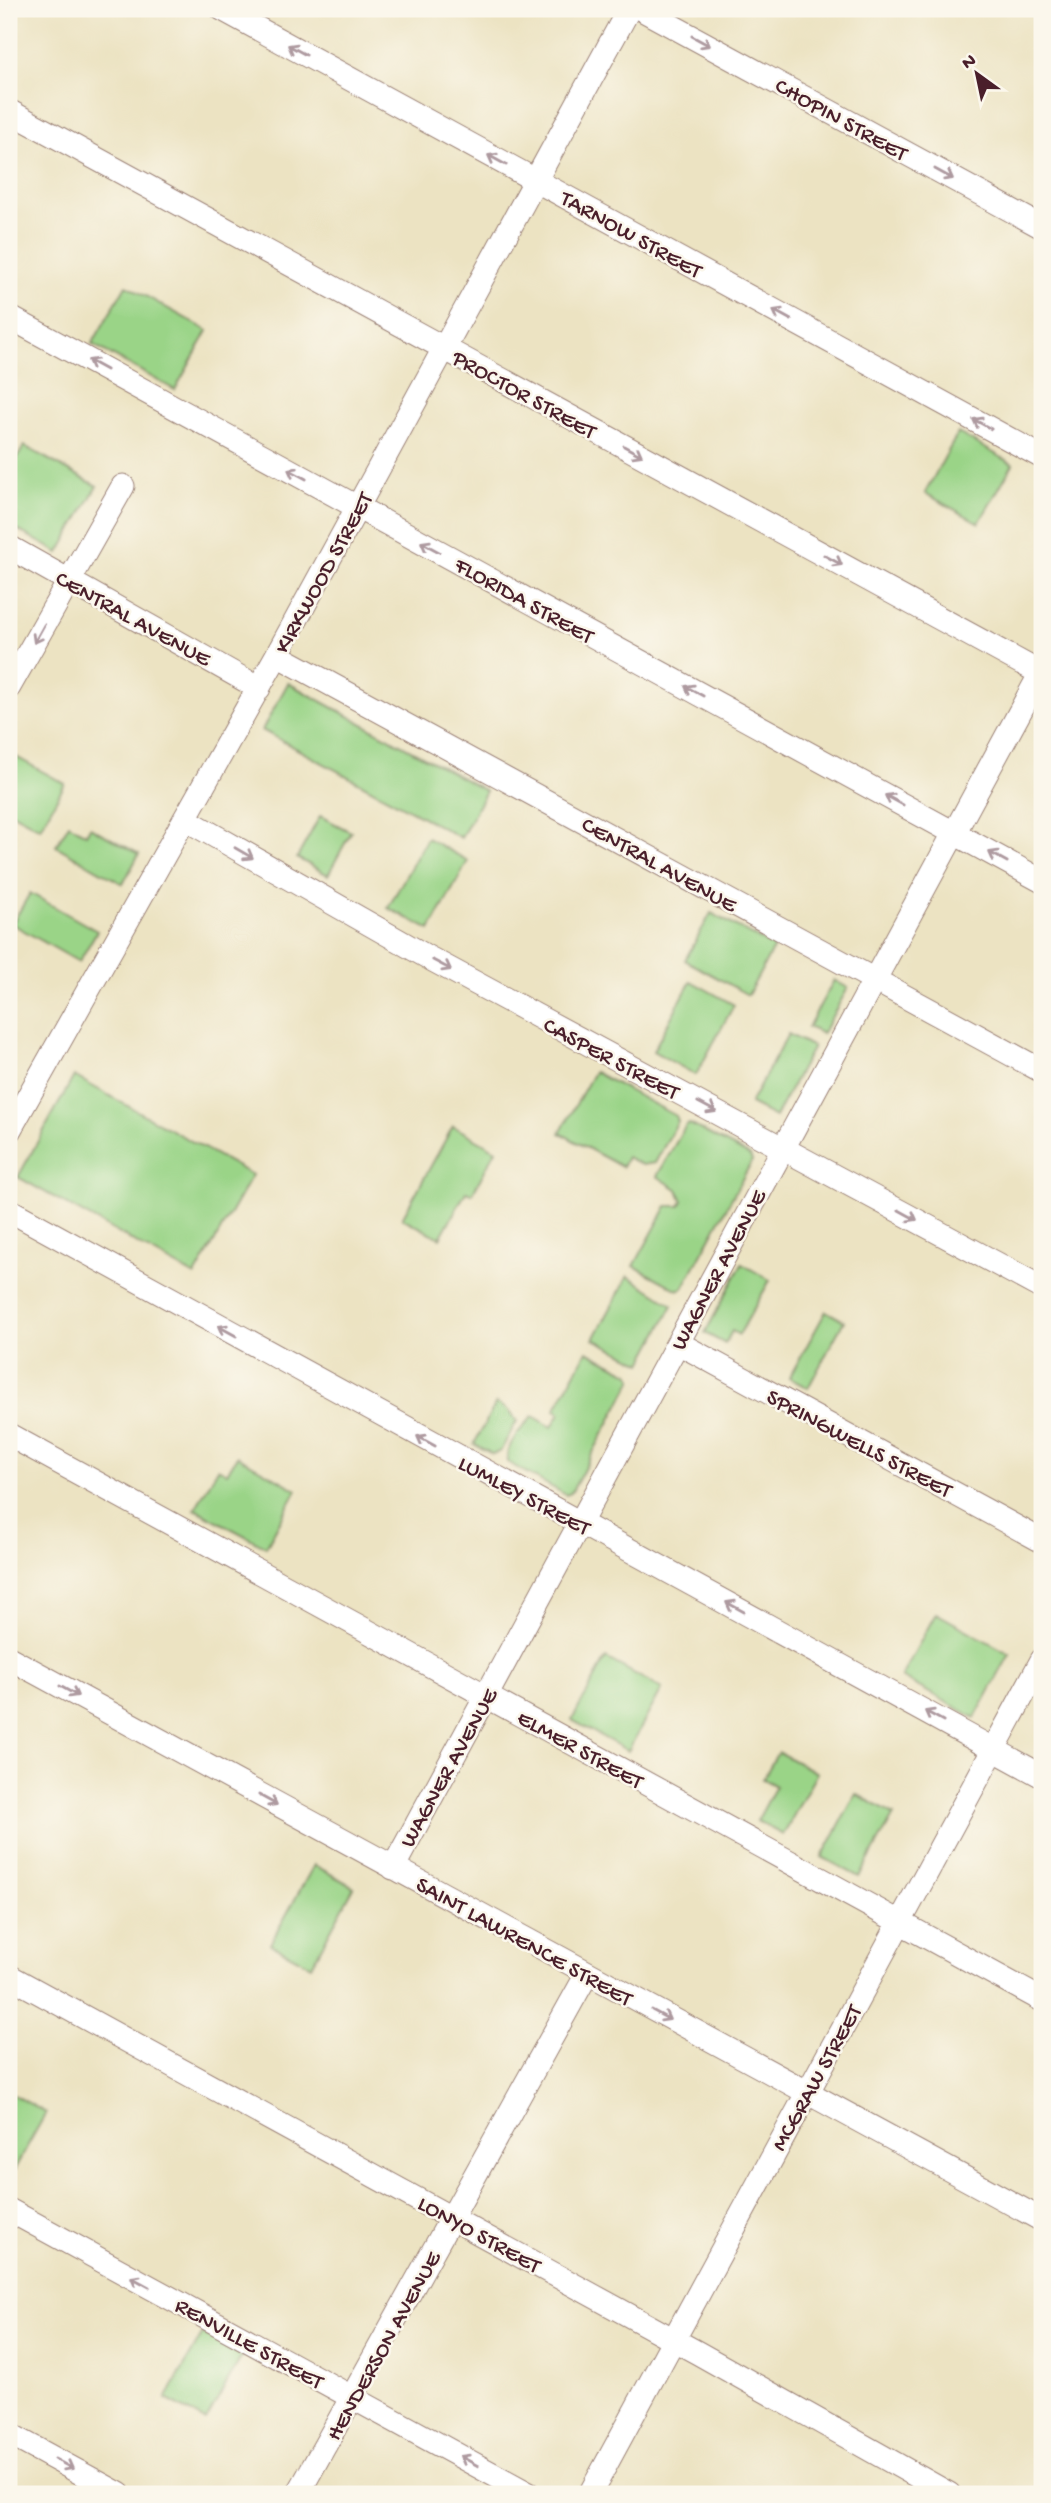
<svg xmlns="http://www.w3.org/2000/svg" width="1051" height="2503" font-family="'Gochi Hand',sans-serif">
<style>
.green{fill:#9ad487;stroke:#727a59;stroke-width:2}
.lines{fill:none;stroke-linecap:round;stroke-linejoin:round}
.minor-casing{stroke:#9b8176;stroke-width:25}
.minor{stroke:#fff;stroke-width:23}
.oneway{stroke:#ae9aa0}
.labels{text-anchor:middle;stroke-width:5;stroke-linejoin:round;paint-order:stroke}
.street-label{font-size:23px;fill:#4a1f2b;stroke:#fbf7ec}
</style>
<rect width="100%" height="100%" fill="#fbf7ec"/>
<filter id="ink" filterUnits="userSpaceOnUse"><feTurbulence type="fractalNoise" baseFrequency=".0143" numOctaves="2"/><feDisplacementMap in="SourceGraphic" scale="14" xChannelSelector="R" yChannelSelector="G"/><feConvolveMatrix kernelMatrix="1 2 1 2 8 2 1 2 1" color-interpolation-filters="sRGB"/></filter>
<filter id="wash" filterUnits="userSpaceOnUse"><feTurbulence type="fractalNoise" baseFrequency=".00686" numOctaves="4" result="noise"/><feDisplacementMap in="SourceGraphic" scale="28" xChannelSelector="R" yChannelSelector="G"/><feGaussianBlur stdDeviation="1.57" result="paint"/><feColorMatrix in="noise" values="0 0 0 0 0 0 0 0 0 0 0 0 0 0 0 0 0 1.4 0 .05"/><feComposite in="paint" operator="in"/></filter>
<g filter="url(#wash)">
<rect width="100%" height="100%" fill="#ece3c2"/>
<path class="green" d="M126,285L208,331L175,390L92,344Z
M958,433L1013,464L979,523L925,493Z
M24,446L97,486L59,553L9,525V473Z
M288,683L486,791L461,838L262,730Z
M9,753L65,784L40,828L9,811Z
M320,816L351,832L328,875L297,858Z
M69,824L86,834L90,827L139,854L123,884L56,846Z
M427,838L468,861L430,930L388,908Z
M30,893L97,931L79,962L12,924Z
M711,913L774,947L748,995L685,960Z
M834,980L848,988L822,1034L808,1027Z
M691,981L734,1005L696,1075L653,1051Z
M788,1034L813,1047L775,1117L750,1104Z
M594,1072L676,1116L678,1121L655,1163L642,1165L627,1157L622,1167L560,1133Z
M74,1076L252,1175L195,1276L18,1177Z
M690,1124L750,1156L752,1161L683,1288L678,1290L634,1266L667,1206H680L683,1201L678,1190L657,1176L686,1125Z
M453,1126L496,1150L472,1194L466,1192L440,1238L402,1218Z
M742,1264L770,1280L739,1335L732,1331L725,1344L705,1333Z
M628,1276L673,1305L642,1363L594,1339Z
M826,1311L844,1321L808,1388L789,1378Z
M587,1351L631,1374L633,1379L571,1493L566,1495L507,1462C505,1445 522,1428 533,1416L552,1427L560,1413L555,1410Z
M496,1403L509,1411L517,1421L500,1452L492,1454L474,1444Z
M237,1456L297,1490L266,1547L195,1509L218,1468L227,1473Z
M936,1613L1010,1654L975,1718L901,1677Z
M606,1658L662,1689L628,1751L572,1720Z
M778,1752L817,1773L783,1835L757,1821L776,1786L763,1779Z
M856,1794L894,1815L859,1877L822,1857Z
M314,1865L354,1887L311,1966L270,1944Z
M9,2092L46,2113L9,2179Z
M203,2333L243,2354L206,2421L166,2399Z"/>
</g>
<g filter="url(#ink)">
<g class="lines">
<g class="minor-casing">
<path id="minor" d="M222,9L1042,457
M641,9L1042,227
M9,111L1042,674
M9,317L1042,881
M9,547L259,688
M277,655L1042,1071
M9,687L123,486
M185,819L431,959L1042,1288
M9,1131L277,655L629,9
M9,1210L1042,1776
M678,1343L1042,1541
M9,1435L1042,2000
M9,1658L1042,2220
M393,1868L1042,671
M9,1976L698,2353L949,2494
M9,2210L529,2494
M9,2434L119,2494
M298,2494L587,1974
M590,2494L1042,1660"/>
</g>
<use href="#minor" class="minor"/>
</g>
<defs><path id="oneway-shaft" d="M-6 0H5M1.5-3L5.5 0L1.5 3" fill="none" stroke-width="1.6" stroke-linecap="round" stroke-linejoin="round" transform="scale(1.75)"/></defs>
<g class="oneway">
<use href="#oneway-shaft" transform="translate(701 41) rotate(29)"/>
<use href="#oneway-shaft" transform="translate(297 50) rotate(-151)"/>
<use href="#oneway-shaft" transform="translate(497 160) rotate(-151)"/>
<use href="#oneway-shaft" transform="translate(944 174) rotate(29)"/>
<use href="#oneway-shaft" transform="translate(782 315) rotate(-151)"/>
<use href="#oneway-shaft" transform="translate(97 365) rotate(-151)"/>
<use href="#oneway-shaft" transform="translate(982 424) rotate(-151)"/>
<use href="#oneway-shaft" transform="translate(633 451) rotate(29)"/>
<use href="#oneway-shaft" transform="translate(297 474) rotate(-151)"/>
<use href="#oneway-shaft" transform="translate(430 547) rotate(-151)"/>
<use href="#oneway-shaft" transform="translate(833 560) rotate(29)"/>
<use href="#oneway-shaft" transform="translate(39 634) rotate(119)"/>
<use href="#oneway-shaft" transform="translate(694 691) rotate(-151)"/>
<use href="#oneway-shaft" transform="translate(894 800) rotate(-151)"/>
<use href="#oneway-shaft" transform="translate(244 853) rotate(30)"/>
<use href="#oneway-shaft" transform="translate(998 857) rotate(-151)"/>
<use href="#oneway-shaft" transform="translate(442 965) rotate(28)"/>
<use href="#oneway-shaft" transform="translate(707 1107) rotate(28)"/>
<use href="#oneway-shaft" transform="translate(908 1215) rotate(29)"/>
<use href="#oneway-shaft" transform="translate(227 1331) rotate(-151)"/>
<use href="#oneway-shaft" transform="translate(426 1441) rotate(-151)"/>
<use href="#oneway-shaft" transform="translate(735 1607) rotate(-151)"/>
<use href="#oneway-shaft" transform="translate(69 1691) rotate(29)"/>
<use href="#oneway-shaft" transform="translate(934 1716) rotate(-151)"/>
<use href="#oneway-shaft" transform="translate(268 1800) rotate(29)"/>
<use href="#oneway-shaft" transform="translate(661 2015) rotate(29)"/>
<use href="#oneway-shaft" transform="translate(140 2282) rotate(-151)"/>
<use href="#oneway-shaft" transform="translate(469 2461) rotate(-151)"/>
<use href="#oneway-shaft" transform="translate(64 2464) rotate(29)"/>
</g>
</g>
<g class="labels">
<g class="street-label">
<text transform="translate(842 118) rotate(29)" y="8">CHOPIN STREET</text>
<text transform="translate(632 233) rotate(29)" y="8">TARNOW STREET</text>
<text transform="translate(525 393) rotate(29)" y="8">PROCTOR STREET</text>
<text transform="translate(322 572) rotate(-61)" y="8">KIRKWOOD STREET</text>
<text transform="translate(525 599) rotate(29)" y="8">FLORIDA STREET</text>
<text transform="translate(134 617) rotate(29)" y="8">CENTRAL AVENUE</text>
<text transform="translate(660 863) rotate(29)" y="8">CENTRAL AVENUE</text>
<text transform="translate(612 1057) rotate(28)" y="8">CASPER STREET</text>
<text transform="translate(717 1269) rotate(-62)" y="8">WAGNER AVENUE</text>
<text transform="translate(860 1442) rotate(28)" y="8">SPRINGWELLS STREET</text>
<text transform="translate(525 1494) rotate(28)" y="8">LUMLEY STREET</text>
<text transform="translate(581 1748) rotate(29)" y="8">ELMER STREET</text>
<text transform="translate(447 1767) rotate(-61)" y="8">WAGNER AVENUE</text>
<text transform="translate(525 1940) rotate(29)" y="8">SAINT LAWRENCE STREET</text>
<text transform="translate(815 2077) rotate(-61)" y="8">MCGRAW STREET</text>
<text transform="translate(480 2233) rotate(29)" y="8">LONYO STREET</text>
<text transform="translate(250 2342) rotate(29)" y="8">RENVILLE STREET</text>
<text transform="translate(382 2345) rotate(-61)" y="8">HENDERSON AVENUE</text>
</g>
</g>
<rect width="1051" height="2503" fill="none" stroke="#fbf7ec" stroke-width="35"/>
<g transform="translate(977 74) rotate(327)" stroke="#fbf7ec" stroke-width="5" paint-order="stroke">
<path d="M0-5L12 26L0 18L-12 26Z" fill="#4a1f2b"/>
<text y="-10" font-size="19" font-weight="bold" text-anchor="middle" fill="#4a1f2b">N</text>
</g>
</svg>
